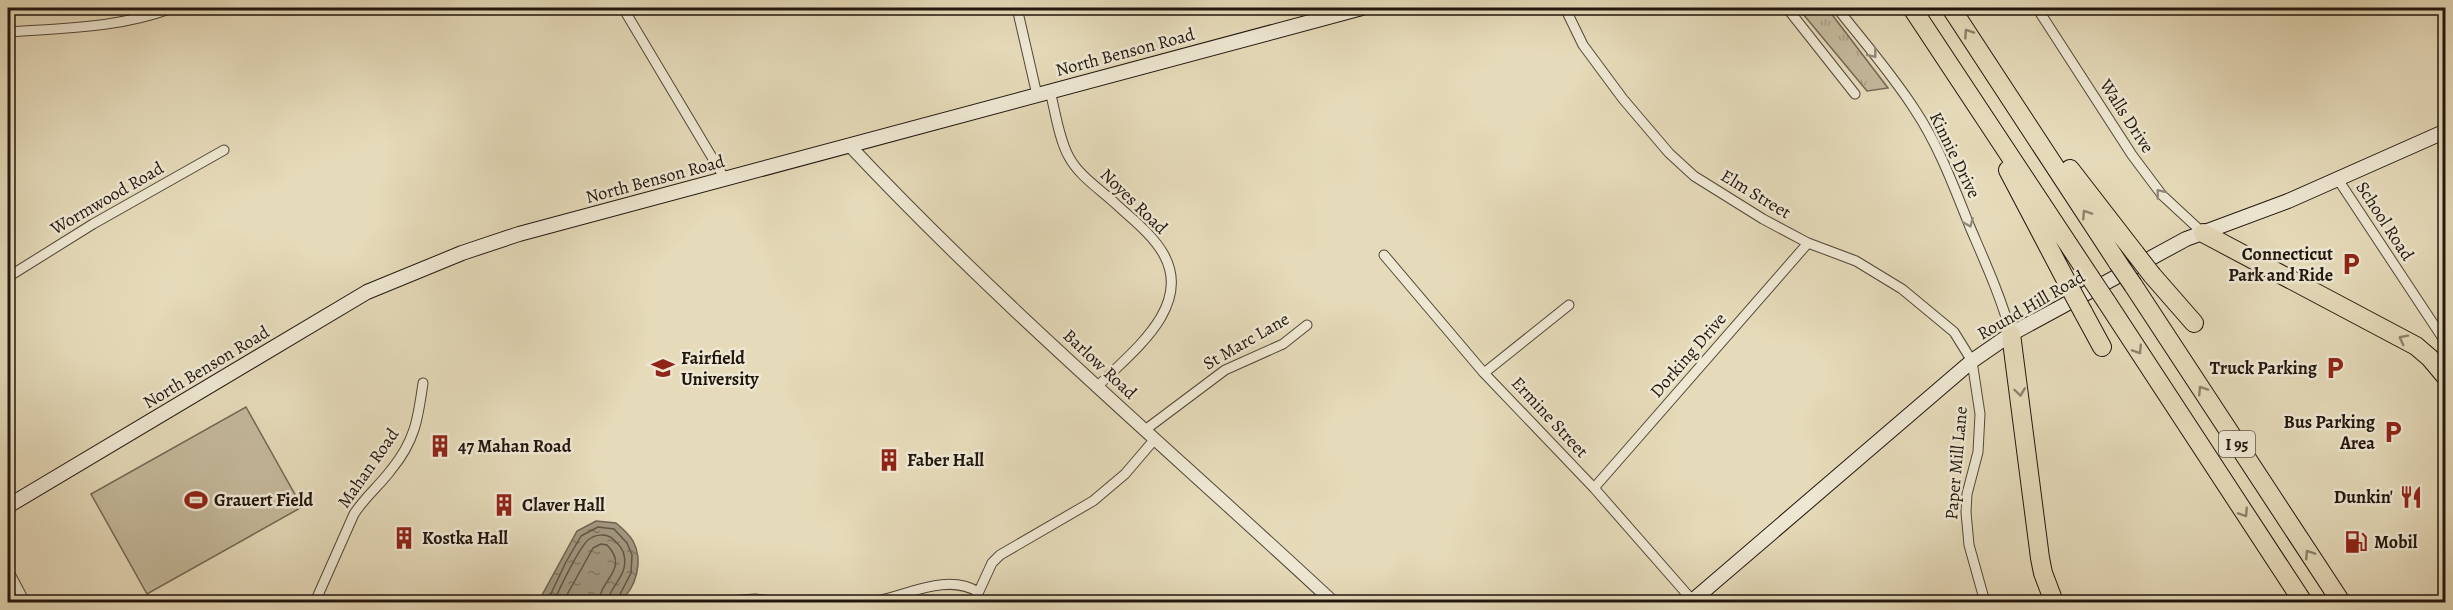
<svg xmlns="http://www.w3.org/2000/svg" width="2453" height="610" font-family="Alegreya,serif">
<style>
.grass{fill:#c4b99c;stroke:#726855;stroke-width:1.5}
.park{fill:url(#park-tufts);stroke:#726855;stroke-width:1.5}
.water{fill:url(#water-ripples);stroke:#6e6352;stroke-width:1.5}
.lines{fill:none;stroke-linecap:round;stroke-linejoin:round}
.shore{stroke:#625646;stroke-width:1.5}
.minor-casing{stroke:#524739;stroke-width:11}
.tertiary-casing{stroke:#524739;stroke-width:14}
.secondary-casing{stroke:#21160e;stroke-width:16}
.motorway-casing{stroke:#21160e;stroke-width:20}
.minor{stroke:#eee7d2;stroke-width:9}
.tertiary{stroke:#eee7d2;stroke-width:12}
.secondary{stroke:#eee7d2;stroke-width:14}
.motorway{stroke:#e5dab9;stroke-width:18}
.motorway-bridge-casing{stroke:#21160e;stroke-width:20;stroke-linecap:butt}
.motorway-bridge{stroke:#e5dab9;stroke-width:18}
.oneway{stroke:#8d826c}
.oneway2{stroke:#92897a}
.labels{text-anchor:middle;stroke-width:5;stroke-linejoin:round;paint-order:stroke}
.shield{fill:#eee7d2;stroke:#5e5549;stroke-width:1.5}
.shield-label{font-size:16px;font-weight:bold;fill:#21160e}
.street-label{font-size:18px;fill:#21160e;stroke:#eee7d2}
.poi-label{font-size:18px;font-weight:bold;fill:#21160e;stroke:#eee7d2;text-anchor:start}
</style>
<defs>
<pattern id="park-tufts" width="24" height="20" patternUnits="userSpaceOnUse" patternTransform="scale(1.5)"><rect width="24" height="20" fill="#c4b99c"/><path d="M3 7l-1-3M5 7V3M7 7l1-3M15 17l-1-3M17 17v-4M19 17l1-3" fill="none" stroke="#a89e85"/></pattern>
<pattern id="water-ripples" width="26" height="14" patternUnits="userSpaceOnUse" patternTransform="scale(1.5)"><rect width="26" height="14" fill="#a2977f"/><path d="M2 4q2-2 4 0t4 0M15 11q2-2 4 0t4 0" fill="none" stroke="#847a66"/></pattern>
</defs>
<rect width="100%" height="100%" fill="#e5dab9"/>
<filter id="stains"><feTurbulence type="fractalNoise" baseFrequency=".00333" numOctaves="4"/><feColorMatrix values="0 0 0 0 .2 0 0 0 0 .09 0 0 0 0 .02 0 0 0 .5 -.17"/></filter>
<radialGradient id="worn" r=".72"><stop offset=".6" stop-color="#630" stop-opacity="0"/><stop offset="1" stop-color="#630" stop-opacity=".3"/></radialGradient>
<path class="grass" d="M246,407L302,507L147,594L91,494Z"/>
<path class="park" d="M1798,8H1827L1888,88L1867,91Z"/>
<path class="water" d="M596,521L616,523C622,528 629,534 633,541C644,561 636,589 619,602H541V597L577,531Z"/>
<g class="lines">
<path class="shore" d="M547,602L566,562L581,536L598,527L614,529L627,543L632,555L631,573L616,602
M554,602C558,591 579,548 588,540C595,534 607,533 614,540C618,544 623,548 624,555C629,576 609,586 608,602
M563,602L593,548L601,544L607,545C630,569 600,579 599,602"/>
<g class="minor-casing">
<path id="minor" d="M623,8L725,179
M1017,8L1037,95
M1565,8L1583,45L1623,99L1669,153L1694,176L1763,219L1808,243L1856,261L1902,289L1954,332L1972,361L1980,414L1978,452L1967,494L1966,512L1969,545L1985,602
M1787,8L1855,94
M1837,8C1863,41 1892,74 1915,110C1939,146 1954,187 1970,227C1985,262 2001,297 2011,334
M2037,8L2132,155L2162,195L2203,233
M8,32C64,28 119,28 172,8
M1050,91C1055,110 1059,140 1069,157C1079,176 1101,190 1117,205C1133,220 1153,235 1164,255C1193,308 1130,353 1098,386
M2337,178L2446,343
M1384,255L1484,373L1594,488L1693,601
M8,277L93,224L224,150
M1484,373L1569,305
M1145,430L1225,370L1283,344L1307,325
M1594,488L1808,243
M8,570L25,602
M315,602L354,514C365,497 379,486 391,470C415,441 418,419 423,383
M714,602L755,599L782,602
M871,602C905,597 946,572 978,592
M974,602L992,563L1000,555L1093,501L1125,474L1154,440"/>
</g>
<g class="tertiary-casing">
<path id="tertiary" d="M849,145C1001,307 1171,451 1333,602"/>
</g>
<g class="secondary-casing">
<path id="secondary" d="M8,506L367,292L462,253L519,234L1362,8
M1691,602L1972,361L2011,334L2186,239L2288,201L2446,131"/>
</g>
<g class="motorway-casing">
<path id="motorway" d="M1912,8L2090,277
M1951,8L2118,263
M2070,169L2135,253
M2008,170L2070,288
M2203,233L2416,346L2430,358L2446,377
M2152,275L2194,323
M2133,285L2341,602
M2106,301L2303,602
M2083,312L2102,347
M2011,334L2040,558L2043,573L2054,602"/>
</g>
<use href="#minor" class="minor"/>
<use href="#tertiary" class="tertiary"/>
<use href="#secondary" class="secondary"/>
<use href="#motorway" class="motorway"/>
<g class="motorway-bridge-casing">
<path id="motorway-bridge" d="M2135,253L2152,275
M2118,263L2133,285
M2090,277L2106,301
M2070,288L2083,312"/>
</g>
<use href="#motorway-bridge" class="motorway-bridge"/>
</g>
<defs><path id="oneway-chevron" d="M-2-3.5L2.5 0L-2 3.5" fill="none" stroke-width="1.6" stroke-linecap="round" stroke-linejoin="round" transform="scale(1.5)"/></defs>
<g class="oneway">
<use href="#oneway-chevron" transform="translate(1968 33) rotate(-124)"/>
<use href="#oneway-chevron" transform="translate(2086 214) rotate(-123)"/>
<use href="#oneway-chevron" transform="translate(2403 339) rotate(-153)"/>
<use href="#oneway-chevron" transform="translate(2138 350) rotate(57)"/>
<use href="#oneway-chevron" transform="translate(2202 390) rotate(-123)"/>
<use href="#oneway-chevron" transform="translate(2020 392) rotate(82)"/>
<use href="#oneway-chevron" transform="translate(2244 513) rotate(57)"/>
<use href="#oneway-chevron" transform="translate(2309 554) rotate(-123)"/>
</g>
<g class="oneway2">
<use href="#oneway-chevron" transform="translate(1873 54) rotate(52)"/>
<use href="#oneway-chevron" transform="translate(2160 193) rotate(-129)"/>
<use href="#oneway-chevron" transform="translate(1969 223) rotate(67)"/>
</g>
<defs>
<g id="parking-bare" transform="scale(1.8)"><path d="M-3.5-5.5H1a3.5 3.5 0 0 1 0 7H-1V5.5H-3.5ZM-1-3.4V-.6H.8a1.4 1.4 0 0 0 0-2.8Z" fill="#8f2418" stroke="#eee7d2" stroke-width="2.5" paint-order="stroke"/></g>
<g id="university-bare" transform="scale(1.8)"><path d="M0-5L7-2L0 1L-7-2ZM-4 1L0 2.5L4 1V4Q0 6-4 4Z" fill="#8f2418" stroke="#eee7d2" stroke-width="2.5" paint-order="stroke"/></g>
<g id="building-bare" transform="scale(1.8)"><path d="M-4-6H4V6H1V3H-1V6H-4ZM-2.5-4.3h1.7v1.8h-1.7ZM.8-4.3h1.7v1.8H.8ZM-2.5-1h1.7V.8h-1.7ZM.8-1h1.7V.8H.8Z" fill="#8f2418" stroke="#eee7d2" stroke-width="2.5" paint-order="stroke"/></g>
<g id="restaurant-bare" transform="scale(1.8)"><path d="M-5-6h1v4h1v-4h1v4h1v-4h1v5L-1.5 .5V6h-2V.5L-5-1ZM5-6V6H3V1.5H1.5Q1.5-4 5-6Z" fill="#8f2418" stroke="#eee7d2" stroke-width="2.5" paint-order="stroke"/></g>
<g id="stadium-bare" transform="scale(1.8)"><path d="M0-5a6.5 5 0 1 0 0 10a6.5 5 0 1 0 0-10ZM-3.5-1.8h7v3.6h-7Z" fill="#8f2418" stroke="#eee7d2" stroke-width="2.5" paint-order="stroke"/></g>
<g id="fuel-bare" transform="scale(1.8)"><path d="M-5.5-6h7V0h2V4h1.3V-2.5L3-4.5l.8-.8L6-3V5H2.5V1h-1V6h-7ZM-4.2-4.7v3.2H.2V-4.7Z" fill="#8f2418" stroke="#eee7d2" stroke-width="2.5" paint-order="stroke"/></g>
</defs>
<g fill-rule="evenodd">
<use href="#parking-bare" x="2351" y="264"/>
<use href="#university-bare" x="663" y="368"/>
<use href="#parking-bare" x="2335" y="368"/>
<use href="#parking-bare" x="2393" y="432"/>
<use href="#building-bare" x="440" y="446"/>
<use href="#building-bare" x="889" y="460"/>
<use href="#restaurant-bare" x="2411" y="497"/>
<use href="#stadium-bare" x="196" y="500"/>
<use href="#building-bare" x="504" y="505"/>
<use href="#building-bare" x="404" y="538"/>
<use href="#fuel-bare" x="2356" y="542"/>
</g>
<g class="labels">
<rect class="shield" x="2219" y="431" width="36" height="26" rx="4.5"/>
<g class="shield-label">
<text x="2237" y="450">I 95</text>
</g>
<g class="street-label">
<text transform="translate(1125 52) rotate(-15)" y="6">North Benson Road</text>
<text transform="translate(2127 116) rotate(57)" y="6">Walls Drive</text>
<text transform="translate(1955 155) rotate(64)" y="6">Kinnie Drive</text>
<text transform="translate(655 179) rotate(-15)" y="6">North Benson Road</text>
<text transform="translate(1756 194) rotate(31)" y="6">Elm Street</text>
<text transform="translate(107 198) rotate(-30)" y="6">Wormwood Road</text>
<text transform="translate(1134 201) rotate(44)" y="6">Noyes Road</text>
<text transform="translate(2385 221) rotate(57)" y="6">School Road</text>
<text transform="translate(2031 305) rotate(-30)" y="6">Round Hill Road</text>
<text transform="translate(1246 341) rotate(-30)" y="6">St Marc Lane</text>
<text transform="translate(1688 355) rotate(-49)" y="6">Dorking Drive</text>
<text transform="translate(1100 364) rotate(43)" y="6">Barlow Road</text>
<text transform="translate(206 367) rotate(-31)" y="6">North Benson Road</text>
<text transform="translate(1550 417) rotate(47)" y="6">Ermine Street</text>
<text transform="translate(1956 463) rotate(-85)" y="6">Paper Mill Lane</text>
<text transform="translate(368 468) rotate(-55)" y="6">Mahan Road</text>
</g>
<g class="poi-label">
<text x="2333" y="260" text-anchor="end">Connecticut<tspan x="2333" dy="21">Park and Ride</tspan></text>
<text x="681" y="364">Fairfield<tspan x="681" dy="21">University</tspan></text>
<text x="2317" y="374" text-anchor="end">Truck Parking</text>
<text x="2375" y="428" text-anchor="end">Bus Parking<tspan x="2375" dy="21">Area</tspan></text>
<text x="458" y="452">47 Mahan Road</text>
<text x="907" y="466">Faber Hall</text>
<text x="2393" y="503" text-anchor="end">Dunkin'</text>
<text x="214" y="506">Grauert Field</text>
<text x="522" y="511">Claver Hall</text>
<text x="422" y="544">Kostka Hall</text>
<text x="2374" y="548">Mobil</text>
</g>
</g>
<rect width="2453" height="610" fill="none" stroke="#e5dab9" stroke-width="30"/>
<rect x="9" y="9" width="2435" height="592" fill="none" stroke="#21160e" stroke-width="3"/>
<rect x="15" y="15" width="2423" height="580" fill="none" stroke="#21160e" stroke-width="1.5"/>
<rect width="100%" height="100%" filter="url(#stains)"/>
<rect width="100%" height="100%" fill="url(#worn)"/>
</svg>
